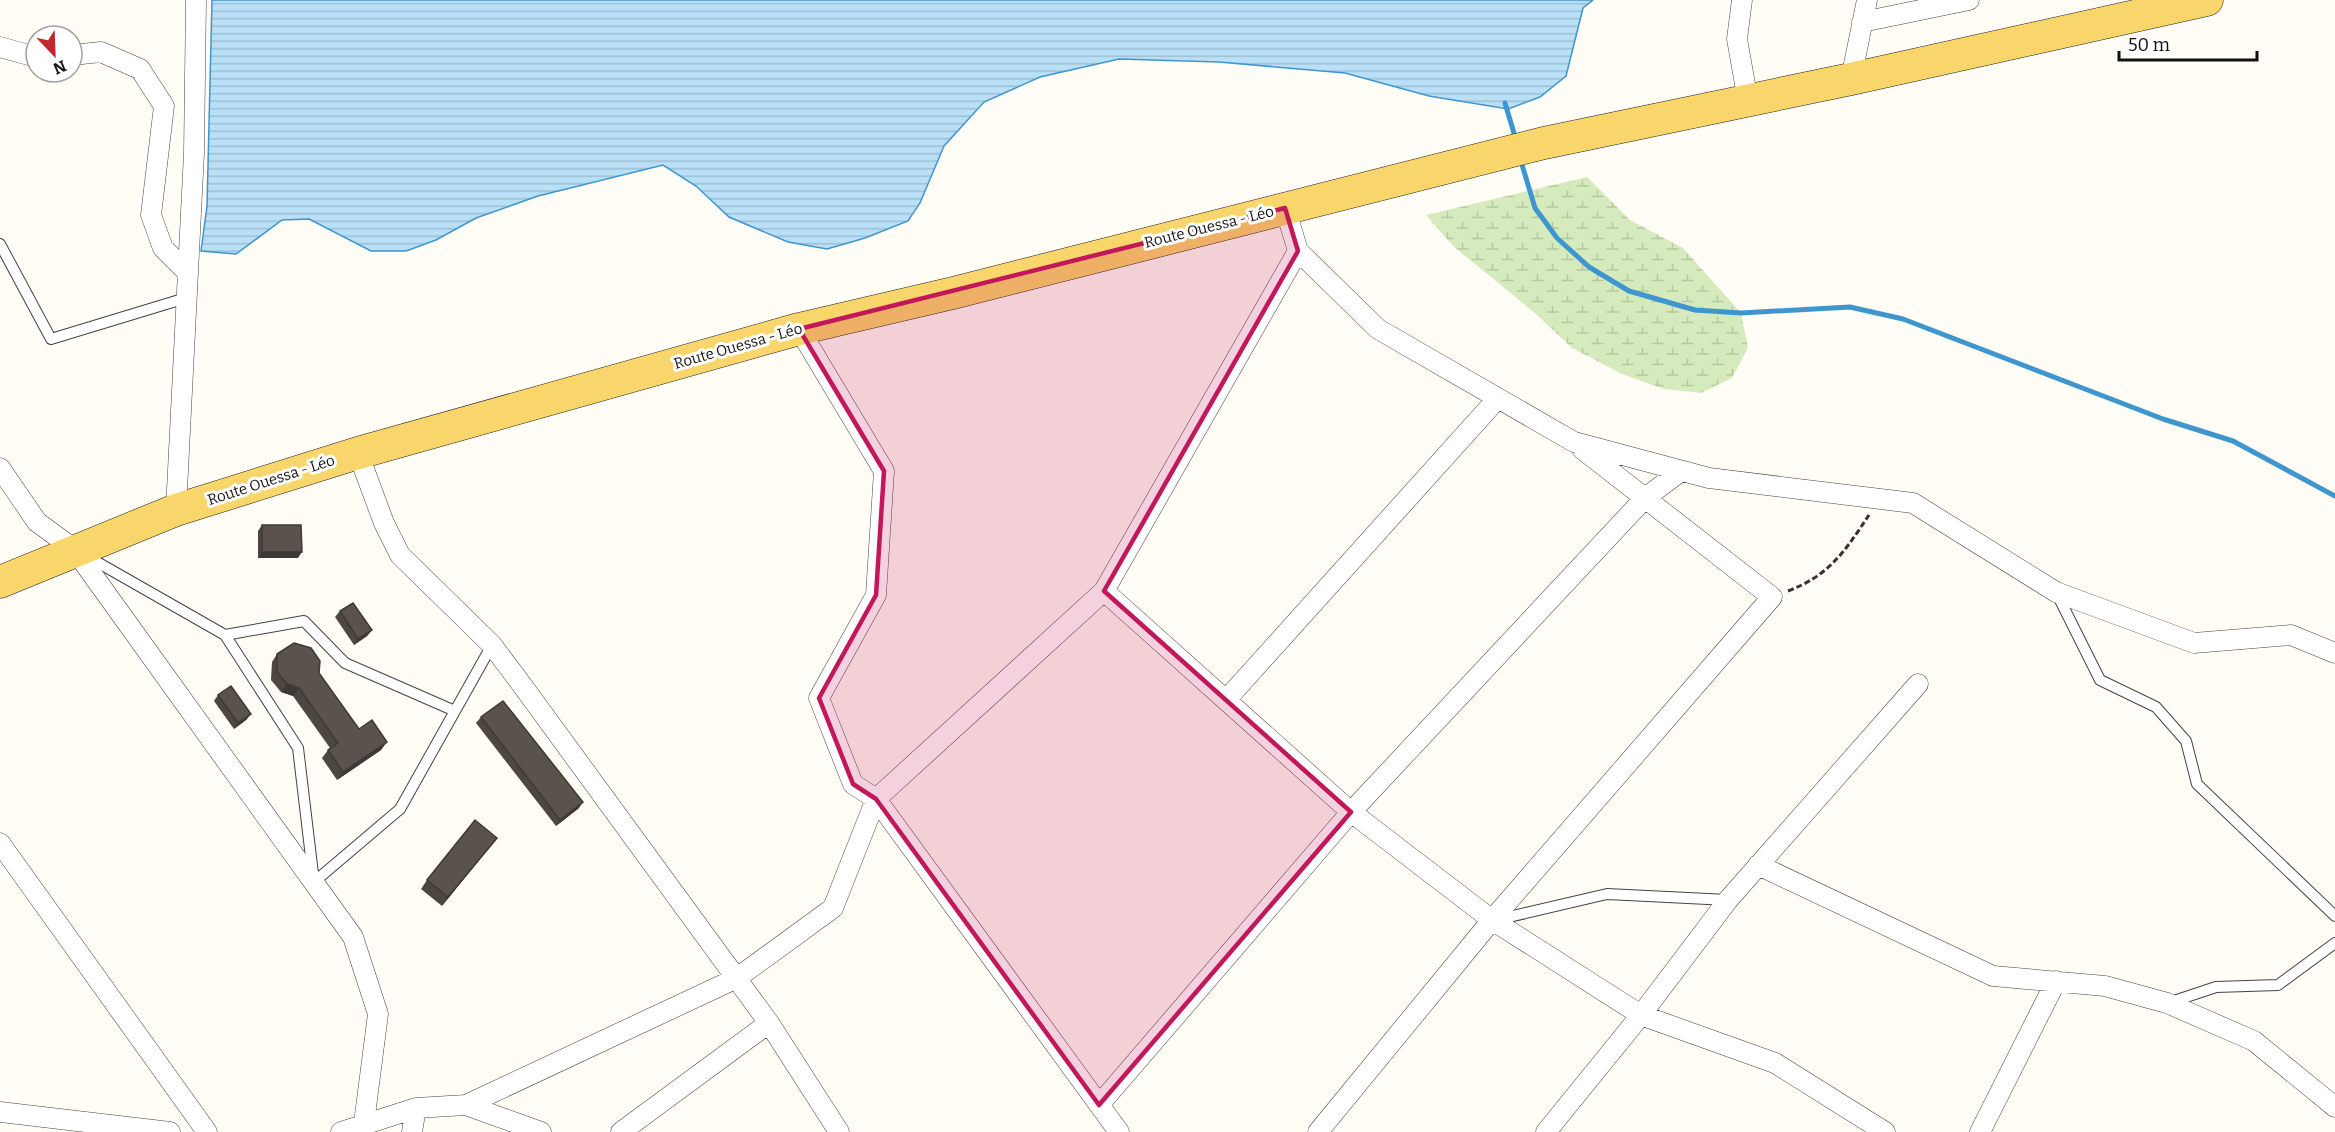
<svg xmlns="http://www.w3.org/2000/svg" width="2335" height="1132" font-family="Bitter,serif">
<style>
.wetland{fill:url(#wetland-marsh)}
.water{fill:url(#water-rules);stroke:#3f96cf;stroke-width:1.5}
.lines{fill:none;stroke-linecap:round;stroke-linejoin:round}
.stream{stroke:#3f96cf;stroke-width:5}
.lane-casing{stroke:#444;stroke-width:12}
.street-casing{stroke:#444;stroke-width:21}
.primary-casing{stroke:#222;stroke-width:33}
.path{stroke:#333;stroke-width:3;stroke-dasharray:6 3;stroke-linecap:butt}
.lane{stroke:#fff;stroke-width:10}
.street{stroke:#fff;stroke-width:20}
.primary{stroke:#f9d66b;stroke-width:32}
.wall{fill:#4d4742}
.shaded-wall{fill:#3f3936}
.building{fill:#5a524d;stroke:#3f3936;stroke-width:1.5}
.marked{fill:#c2185b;fill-opacity:0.2;stroke:#c2185b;stroke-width:4.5;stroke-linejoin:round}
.labels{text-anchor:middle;stroke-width:6;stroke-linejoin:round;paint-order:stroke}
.street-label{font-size:15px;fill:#111;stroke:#fff}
</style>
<defs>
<pattern id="wetland-marsh" width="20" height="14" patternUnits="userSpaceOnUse" patternTransform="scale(1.5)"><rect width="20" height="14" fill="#d5ebbd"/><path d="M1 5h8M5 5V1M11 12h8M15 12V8" fill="none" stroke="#b6c8a1"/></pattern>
<pattern id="water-rules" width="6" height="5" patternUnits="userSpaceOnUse" patternTransform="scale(1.5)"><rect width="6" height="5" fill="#b9e0f7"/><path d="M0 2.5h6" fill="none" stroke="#9ebfd3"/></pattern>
</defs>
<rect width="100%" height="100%" fill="#fffdf5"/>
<path class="wetland" d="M1587,177L1630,220L1683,248L1741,313L1748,348L1732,378L1701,393L1664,389L1622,374L1572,348L1536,314L1453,246L1426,215Z"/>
<path class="water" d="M212,0H1593L1583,8L1566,76L1540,97L1508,109L1429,96L1345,73L1219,62L1119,59L1040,77L984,102L944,146L920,203L908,221L865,238L827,249L788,242L729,217L696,186L663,165L538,196L476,218L436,240L406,251H371L309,219L282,220L236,254L201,251L207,206Z"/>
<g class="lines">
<path class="stream" d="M1505,103L1516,140
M1520,158L1535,208L1557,238L1589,267L1629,291L1695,310L1741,313L1850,307L1903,319L2163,419L2233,441L2335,496"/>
<g class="lane-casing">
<path id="lane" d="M0,244L51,339L186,298
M83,554L225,635L298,748L313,874
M2056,592L2100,680L2156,707L2186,741L2197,784L2335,916
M225,635L304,621L345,663L455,711
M314,882L400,809L492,645
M1496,920L1607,894L1728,900
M2168,1003L2216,987L2278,985L2335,943"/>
</g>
<g class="street-casing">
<path id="street" d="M1742,0L1737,39L1748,101
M1862,22L1969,0
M0,47L36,57
M72,55L101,52L140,69L164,106L151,215L163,248L188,273
M1851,79L1867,0
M1298,251L1378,329L1574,442L1709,478L1913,503L2056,592L2194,643L2291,635L2335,653
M799,329L884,471L876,595L819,698L853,784L876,799L1119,1132
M358,453L384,523L400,555L492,645L522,685L769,1023L839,1132
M0,468L37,522L74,549L353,937L378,1014L364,1123
M176,510L194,153L196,0
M1104,591L1351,812L1492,920L1641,1015L1775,1063L1885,1132
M1226,700L1498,398
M0,843L207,1132
M1758,865L1993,976L2105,986L2167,1003L2254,1041L2335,1107
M466,1105L541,1132
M1099,1105L1351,812L1645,498L1681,471
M0,1112L170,1132
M341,1132L416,1108L466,1105L737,978L833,908L876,799L1104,591L1298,251L1285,208
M412,1132L416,1108
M621,1132L769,1023
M1318,1132L1492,920L1772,597L1582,449
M1546,1132L1641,1015L1728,900L1918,684
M1980,1132L2056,981"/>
</g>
<g class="primary-casing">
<path id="primary" d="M0,582L176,510L358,453L799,329L953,293L1544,143L1851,79L2207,0"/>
</g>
<path class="path" d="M1788,591C1830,575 1845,551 1869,515"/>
<use href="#lane" class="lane"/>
<use href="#street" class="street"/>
<use href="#primary" class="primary"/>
</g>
<path class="wall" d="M262,525L298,558H258V531Z
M340,611L372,630L367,636L354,645L335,617Z
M277,654L319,673L359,729L381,750L337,780L322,758L328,750L330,748L293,696L281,692L271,680L272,662Z
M218,695L251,714L246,720L234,729L214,701Z
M481,717L579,808L556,826L476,723Z
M497,838L442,906L421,889L427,880Z"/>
<path class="shaded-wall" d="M262,552H302L298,558H258Z
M372,630L367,636L354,645L358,639Z
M287,684L299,688L293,696L281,692Z
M251,714L246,720L234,729L238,723Z
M387,742L381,750L337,780L343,772Z
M583,802L579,808L556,826L560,820Z
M497,838L490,846L442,906L448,897Z"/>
<path class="building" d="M262,525H301L302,552H262Z
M353,603L372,630L358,639L340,611Z
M294,643L311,648L320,661L319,673L359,729L372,720L387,742L343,772L328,750L338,743L299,688L287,684L277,672V654Z
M231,686L251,714L238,723L218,695Z
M503,701L583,802L560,820L481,717Z
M475,820L497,838L448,897L427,880Z"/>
<path class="marked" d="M1285,208L1298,251L1104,591L1351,812L1099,1105L876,799L853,784L819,698L876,595L884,471L799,329Z"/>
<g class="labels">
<g class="street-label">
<text transform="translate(1209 227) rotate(-14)" y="5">Route Ouessa - Léo</text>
<text transform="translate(738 346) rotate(-16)" y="5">Route Ouessa - Léo</text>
<text transform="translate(271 480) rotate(-18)" y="5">Route Ouessa - Léo</text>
</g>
</g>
<g transform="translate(54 54) rotate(157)"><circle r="28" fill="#ffffff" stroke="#a0a0a0" stroke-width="1.5"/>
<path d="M0-4.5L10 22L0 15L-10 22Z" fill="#c4262e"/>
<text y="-9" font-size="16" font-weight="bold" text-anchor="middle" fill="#111111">N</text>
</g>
<path d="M2119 51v9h138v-9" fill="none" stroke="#111111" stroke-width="3"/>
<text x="2128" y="51" font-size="18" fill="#111111" stroke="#ffffff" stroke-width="4.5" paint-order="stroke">50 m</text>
</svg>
